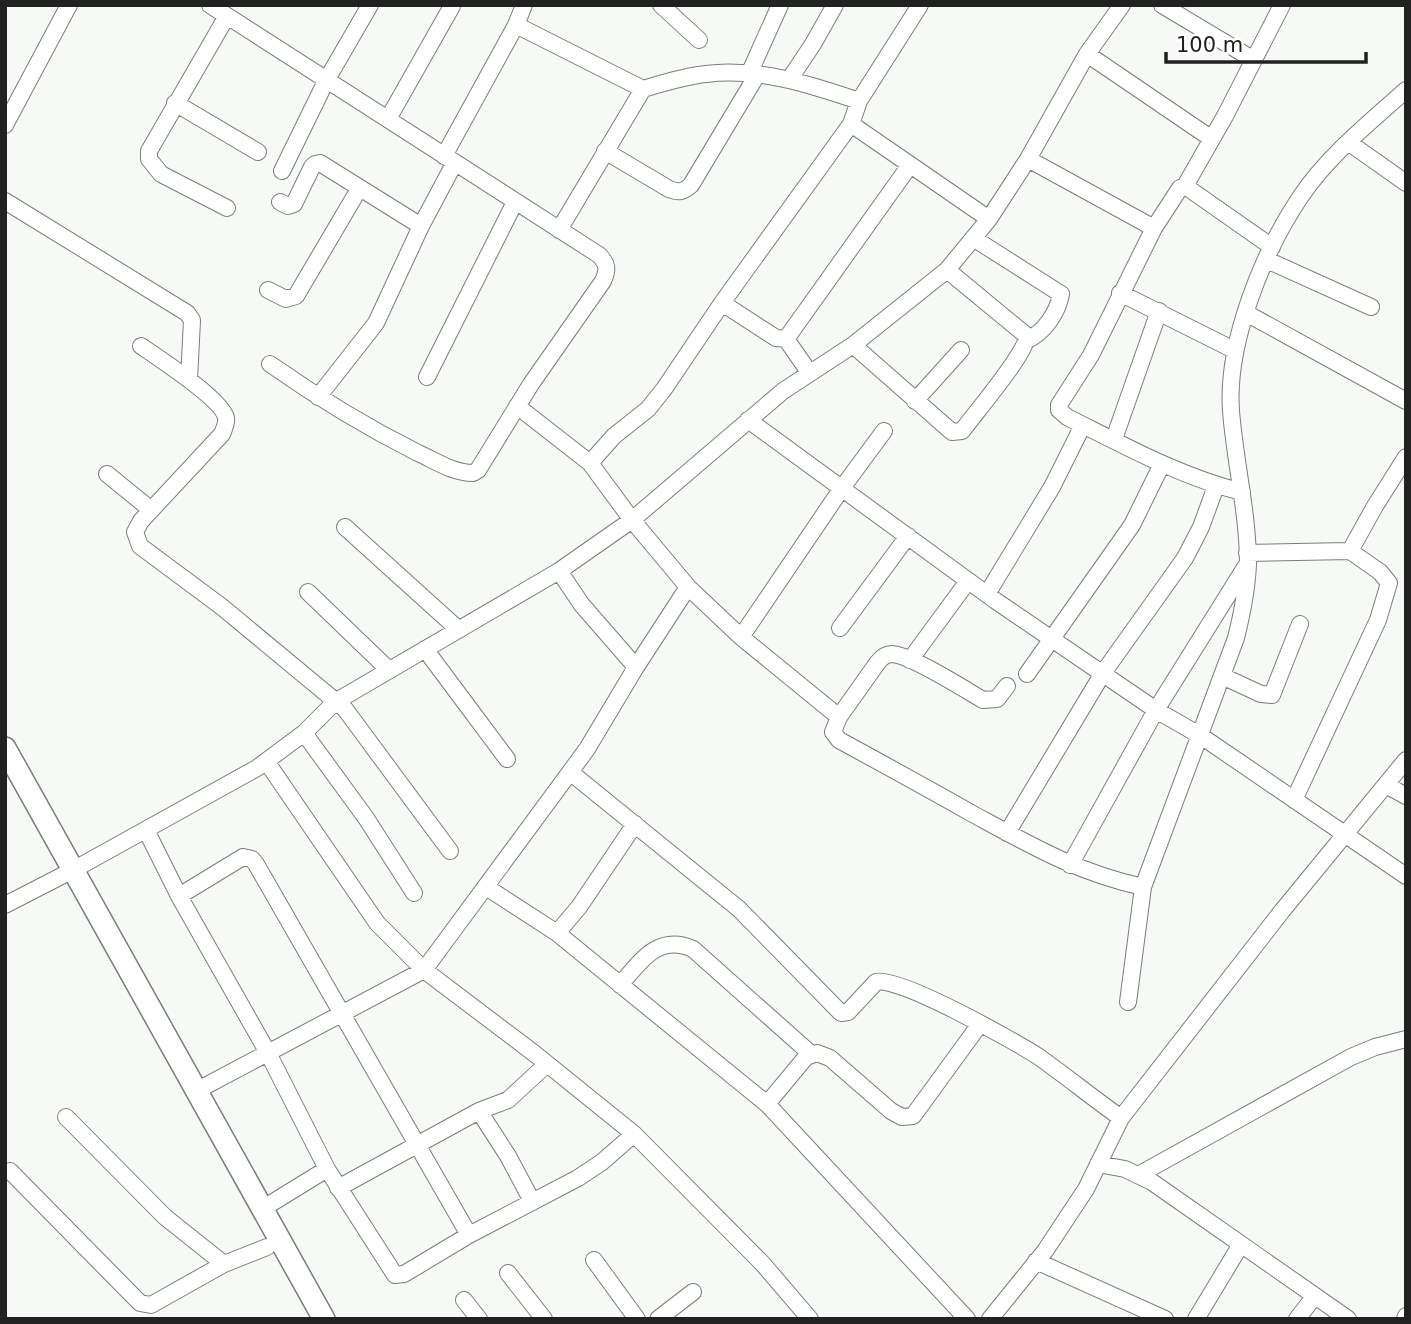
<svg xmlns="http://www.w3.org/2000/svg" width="1411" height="1324" font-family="'DejaVu Sans',sans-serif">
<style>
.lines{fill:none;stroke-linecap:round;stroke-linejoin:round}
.minor-casing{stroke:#7a7e7b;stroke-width:18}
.major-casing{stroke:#7a7e7b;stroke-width:24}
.minor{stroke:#fff;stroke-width:16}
.major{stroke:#fff;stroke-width:21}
</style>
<rect width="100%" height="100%" fill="#f6f9f6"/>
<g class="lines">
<g class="minor-casing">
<path id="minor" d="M210,5L599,255C608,264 608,270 603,281L531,384L478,470L473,473C453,473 436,461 418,453C366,427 317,397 270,364
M661,5L699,40
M1162,5L1254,60
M227,16L149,151V159L161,174L227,208
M516,25L643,89C663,83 685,76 706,74C757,67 812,85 859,101
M1087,54L1212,139
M749,74L780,5
M789,80L813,44L835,5
M175,103L258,152
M388,119L452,6
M851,124L989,219
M5,125L69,5
M1348,142L1406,183
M605,151L669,189C679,193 683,192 691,185L757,75
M444,156L516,25L524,5
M1028,159L1154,228
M282,171L326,81L370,5
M1185,186L1272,247
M5,201L187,313L192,320L189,380
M280,202L288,206L294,204L312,167L315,164L320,163L421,226
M559,230L643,89
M973,238L1061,294C1058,312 1044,333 1027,340
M1267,260L1371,307
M268,290L286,299L296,296L359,189
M1120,293L1234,350
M722,303L776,338L786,339L809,372
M1246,313L1406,401
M786,339L910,165
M853,345L952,432L962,431C975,413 1026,354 1027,336L947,270
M141,346C157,357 223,400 226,418C227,423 224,429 222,434L141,521L135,532L140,546L222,607L345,709L450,851
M427,377L515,202
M318,397L376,323L421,226L454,164
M915,401L961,350
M517,406L590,463L632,520L688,587L741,637L839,717
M748,420L996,601L1156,710L1201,736L1406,876
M1114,439L1159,311
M590,463L614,436L648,409L664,389L722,303L851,124L859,101L920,5
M107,474L150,509
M1242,492C1181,477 1123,445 1067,417L1059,410V405L1091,355L1154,228L1180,188L1185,186L1225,116L1282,5
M345,527L459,630
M1350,551L1375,506L1406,457
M1247,553L1350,551L1380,572L1389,583L1378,620L1294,800
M559,571L582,605L636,667
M308,592L389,670
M987,594L1052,487L1083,425
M840,628L908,536
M741,637L842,488L884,431
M425,649L507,759
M910,660L968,581
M1027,674L1132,525L1162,464
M1222,676L1261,694L1272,695L1300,624
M1007,686L997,699L983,700C964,689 911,655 892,654C886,654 882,657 878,662L839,717L833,732L839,740C883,764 927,788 971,813C1030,845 1076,872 1143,887
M304,733L366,818L414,893
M266,761L377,923L424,970L535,1054L634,1134L762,1263L810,1319
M570,772L739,909L841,1013L848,1012L876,982C895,974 1018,1043 1039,1057C1067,1077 1093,1098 1121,1118
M1386,785L1406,796
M146,830L179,896L243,857L252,859L256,864L469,1235
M1007,833L1103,673L1185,558L1201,527L1216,486
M1070,865L1156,710L1246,566
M486,887L557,933L767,1104L967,1319
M179,896L268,1053L327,1169L395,1275L404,1274L469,1235L578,1178L602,1162L634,1134
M5,905L73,870L257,768L304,733L335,702L559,571L632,520L783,391L853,345L947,270L989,219L1028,159L1087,54L1122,5
M557,933L579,907L635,824
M620,985C640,962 658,933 693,949L811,1054
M1128,1002L1143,887L1236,638C1242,614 1247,589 1248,564C1248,513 1235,462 1231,411C1226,343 1263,252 1301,196C1329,155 1369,123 1406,90
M196,1091L424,970L587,749L636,667L688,587
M767,1104L806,1057L817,1053L830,1058L891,1111L902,1117L913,1116L980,1024
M479,1111L508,1156L532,1201
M66,1117L165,1217L224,1264
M1098,1164L1125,1169L1152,1182L1348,1319
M10,1171L140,1303L151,1305L224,1264L267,1247
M1140,1174L1351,1057L1375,1047L1406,1039
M338,1188L479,1111L508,1100L547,1064
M262,1209L327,1169
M594,1260L637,1319
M1036,1261L1165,1319
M508,1273L544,1319
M464,1300L479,1319
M658,1319L693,1292
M990,1319L1045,1251L1086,1189L1121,1118L1282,911L1406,760
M1196,1319L1240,1246
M1297,1319L1314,1297
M1405,1319L1406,1316"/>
</g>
<g class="major-casing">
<path id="major" d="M5,748L324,1319"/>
</g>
<use href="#minor" class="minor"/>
<use href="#major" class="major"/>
</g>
<rect width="1411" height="1324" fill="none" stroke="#202120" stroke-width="14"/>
<path d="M1166 52v10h200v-10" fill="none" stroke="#202120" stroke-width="3.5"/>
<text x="1176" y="52" font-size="21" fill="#202120" stroke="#ffffff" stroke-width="5" paint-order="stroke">100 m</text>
</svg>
